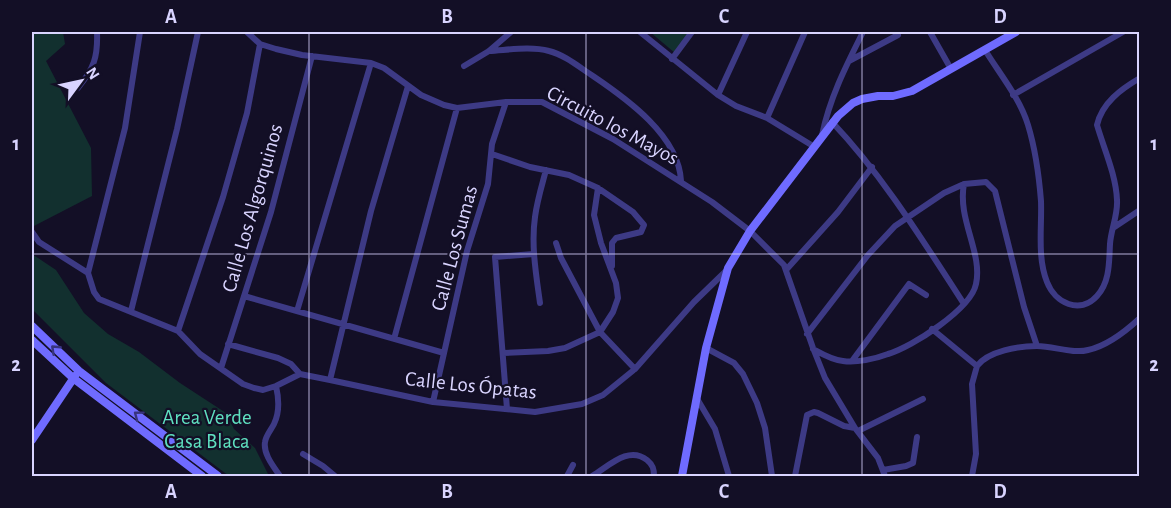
<svg xmlns="http://www.w3.org/2000/svg" width="1171" height="508" font-family="'Alegreya Sans',sans-serif">
<style>
.green{fill:#12302f}
.lines{fill:none;stroke-linecap:round;stroke-linejoin:round}
.street{stroke:#3d3a85;stroke-width:6}
.secondary{stroke:#6f6bff;stroke-width:8}
.oneway{stroke:#38347d}
.grid{fill:none;stroke:#d9d4ff;stroke-width:1.5;stroke-opacity:0.55}
.labels{text-anchor:middle;stroke-width:4.5;stroke-linejoin:round;paint-order:stroke}
.street-label{font-size:21px;fill:#d9d4ff;stroke:#130f26}
.park-label{font-size:21px;fill:#5fe0c0;stroke:#130f26}
.neatline{fill:none;stroke:#d9d4ff;stroke-width:2}
.grid-label{font-size:20px;text-anchor:middle;font-weight:bold;fill:#d9d4ff}
</style>
<rect width="100%" height="100%" fill="#130f26"/>
<path class="green" d="M32,32H63L65,44L46,61L91,148L92,196L32,227Z
M650,32H689L675,53Z
M32,254L56,270L84,313L108,334L139,352L180,383L226,413L234,429L255,448L269,476H229L106,383L32,309Z"/>
<g class="lines">
<path class="street" d="M247,32L260,44L276,49L302,55L371,63L384,68L421,95L444,105L457,108L506,102H542L613,139L712,202L750,231L784,265L813,348L825,378L855,428L878,458L885,476
M640,32L718,95L736,106L767,118L813,146
M930,32L951,69
M985,50C999,73 1020,98 1028,125C1035,148 1039,176 1041,201C1042,227 1037,257 1047,282C1055,303 1080,315 1097,296C1110,282 1109,262 1110,244C1111,229 1118,215 1117,200C1116,175 1104,149 1097,125C1102,103 1121,89 1140,78
M489,51C508,50 531,46 549,51C565,55 579,67 593,76C627,99 679,136 681,181
M672,59L692,32
M849,61L898,35
M464,66L489,51L511,32
M78,88C94,68 98,57 97,32
M718,95L747,32
M1013,95L1123,32
M767,118L805,32
M832,122C884,177 923,241 964,304
M822,135C830,97 846,66 863,32
M492,154L530,167L569,175L598,188L633,212L644,225L641,232L616,238L612,243V266
M1113,228L1140,210
M32,232L39,242L88,273L94,292L99,299L178,331L200,354L243,384L254,388L263,390L276,386L300,374
M556,243L561,258L600,332L635,369
M786,270L838,212L872,167
M88,273L125,128L140,32
M244,296L444,353
M540,303C536,274 531,245 535,217C537,201 542,185 546,170
M131,311L177,129L198,32
M297,311L371,63
M932,329L977,366
M178,331L223,197L247,113L260,44
M807,334L868,255L895,226L944,193L964,184L986,182L995,191L1024,307L1037,346
M394,339L457,108
M228,344L278,358L291,364L300,374L330,380L433,402L535,412L582,404L603,395L635,369L694,302L728,269
M706,348L734,363L743,374L757,403L765,428L772,476
M813,349C822,354 832,360 843,361C856,363 875,359 888,354C912,347 971,309 976,284C983,253 957,219 964,184
M503,353L548,351L565,348L600,332L613,312L618,298L616,283L601,243L594,215L598,188
M852,361L909,284L926,295
M977,366C988,351 1019,346 1037,346C1054,346 1072,354 1088,350C1107,346 1126,331 1140,318
M221,368L271,212L312,56
M330,380L371,211L408,86
M276,386C279,399 280,412 274,424C271,430 266,435 265,442C263,454 274,467 280,476
M696,397L715,429L729,476
M433,402L467,251L488,184L492,144L506,102
M507,409L495,257L534,254
M858,431L923,399
M303,454L323,466L335,476
M883,470L906,466L913,463L917,437
M567,476L573,465
M592,476C608,467 628,445 647,460C653,465 654,469 654,476
M795,476L807,415L814,412L818,413L844,426L855,428
M972,476L976,454L972,384L977,366"/>
<path class="secondary" d="M32,326L79,371L218,476
M32,340L73,378L202,476
M32,440L75,376
M682,476L706,348L728,268L750,231L838,116L853,103L862,99L878,96H893L912,91L1016,32"/>
</g>
<defs><path id="oneway-chevron" d="M-2-3.5L2.5 0L-2 3.5" fill="none" stroke-width="1.6" stroke-linecap="round" stroke-linejoin="round" transform="scale(1.5)"/></defs>
<g class="oneway">
<use href="#oneway-chevron" transform="translate(55 349) rotate(-137)"/>
<use href="#oneway-chevron" transform="translate(138 415) rotate(-143)"/>
</g>
<path class="grid" d="M309,32V476M586,32V476M862,32V476M32,254H1140"/>
<g class="labels">
<g class="street-label">
<text transform="translate(613 125) rotate(28)" y="7">Circuito los Mayos</text>
<text transform="translate(252 208) rotate(-74)" y="7">Calle Los Algorquinos</text>
<text transform="translate(454 248) rotate(-75)" y="7">Calle Los Sumas</text>
<text transform="translate(471 385) rotate(6)" y="7">Calle Los Ópatas</text>
</g>
<g class="park-label">
<text x="207" y="424">Area Verde<tspan x="207" dy="24">Casa Blaca</tspan></text>
</g>
</g>
<rect width="1171" height="508" fill="none" stroke="#130f26" stroke-width="66"/>
<g transform="translate(81 81) rotate(57)" stroke="#130f26" stroke-width="4.5" paint-order="stroke">
<path d="M0-4.5L10 22L0 15L-10 22Z" fill="#d9d4ff"/>
<text y="-9" font-size="16" font-weight="bold" text-anchor="middle" fill="#d9d4ff">N</text>
</g>
<rect x="33" y="33" width="1105" height="442" class="neatline"/>
<g class="grid-label">
<text x="171" y="23">A</text>
<text x="447" y="23">B</text>
<text x="724" y="23">C</text>
<text x="1000" y="23">D</text>
<text x="16" y="150">1</text>
<text x="1154" y="150">1</text>
<text x="16" y="371">2</text>
<text x="1154" y="371">2</text>
<text x="171" y="498">A</text>
<text x="447" y="498">B</text>
<text x="724" y="498">C</text>
<text x="1000" y="498">D</text>
</g>
</svg>
